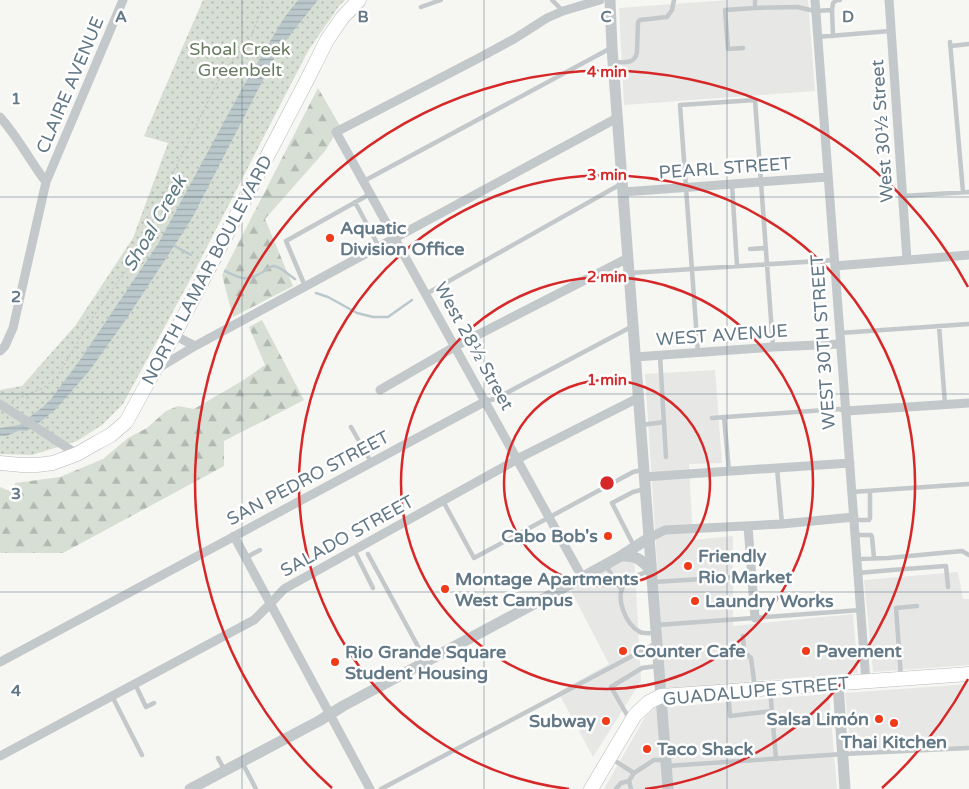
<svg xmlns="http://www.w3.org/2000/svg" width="969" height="789" font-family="'Varela Round',sans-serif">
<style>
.built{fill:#e7e7e5}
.forest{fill:url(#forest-firs)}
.park{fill:url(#park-dots)}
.water{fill:url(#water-rules)}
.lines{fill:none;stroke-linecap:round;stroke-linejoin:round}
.stream{stroke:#bac8cc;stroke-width:2.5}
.primary-casing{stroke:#b6bbbe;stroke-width:15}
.path{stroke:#bec1c3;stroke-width:1;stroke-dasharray:2.5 2.5;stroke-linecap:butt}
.service{stroke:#c3c8cb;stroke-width:4.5}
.minor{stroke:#c3c8cb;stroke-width:9}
.tertiary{stroke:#c3c8cb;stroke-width:11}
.primary{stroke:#fff;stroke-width:14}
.grid{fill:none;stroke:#627886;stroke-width:1;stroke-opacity:0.55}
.ring{fill:none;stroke:#d62828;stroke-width:2.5}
.poi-dot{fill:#f03a18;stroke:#fff;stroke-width:2}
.labels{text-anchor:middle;stroke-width:5;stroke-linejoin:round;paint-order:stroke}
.park-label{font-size:18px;fill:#697c62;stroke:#fff}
.street-label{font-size:18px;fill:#627886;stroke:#fff}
.poi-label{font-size:18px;font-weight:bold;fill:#627886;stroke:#fff;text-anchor:start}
.water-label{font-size:19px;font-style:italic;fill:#5e7b83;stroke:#fff}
.grid-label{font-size:16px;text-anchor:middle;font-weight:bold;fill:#627886;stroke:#fff;stroke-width:5;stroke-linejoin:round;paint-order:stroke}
.centre{fill:#d62828;stroke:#fff;stroke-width:2.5}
.ring-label{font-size:15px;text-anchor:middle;font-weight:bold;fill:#d62828;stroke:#fff;stroke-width:5;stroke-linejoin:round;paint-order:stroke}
</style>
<defs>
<pattern id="forest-firs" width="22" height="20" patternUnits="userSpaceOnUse" patternTransform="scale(1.25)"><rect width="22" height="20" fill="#d7ded3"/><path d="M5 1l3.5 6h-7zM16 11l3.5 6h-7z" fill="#b2b9b1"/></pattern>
<pattern id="park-dots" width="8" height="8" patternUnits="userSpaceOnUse" patternTransform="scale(1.25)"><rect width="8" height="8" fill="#d7ded3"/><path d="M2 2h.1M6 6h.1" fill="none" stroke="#b2b9b1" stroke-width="1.8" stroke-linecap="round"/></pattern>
<pattern id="water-rules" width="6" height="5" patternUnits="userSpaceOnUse" patternTransform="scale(1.25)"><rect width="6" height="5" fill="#bac8cc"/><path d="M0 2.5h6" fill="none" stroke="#9ba7ab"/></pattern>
</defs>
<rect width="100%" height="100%" fill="#f6f6f2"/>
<path class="built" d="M728,0H808L815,91L624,105L619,8Z
M715,370L722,463L689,464L693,540L733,536V626L853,614L858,673L665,688L645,374Z
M634,553L641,681L593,757L558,692L609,664L569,587Z
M958,572L963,599H969V665L873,672L864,580Z
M969,684V747L851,753L845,693Z
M829,694L837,789H604L645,717L654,708Z"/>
<path class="forest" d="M318,88L340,126L325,151L265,219L293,286L233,317L222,275Z
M262,320L304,400L224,441V466L63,553H0V487L12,492L15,483L60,477L103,459L128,438L147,428L166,411L178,406L194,409L242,381L265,365L249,327Z"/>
<path class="park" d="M203,0H345L339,6L308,51L191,278L123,404L102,425L77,441L32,455L0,454V390L22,386L75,326L133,238L168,143L144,136Z"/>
<path class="water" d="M298,0H318L279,49L191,220L127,318L90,370L57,408L44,419L27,431C15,428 12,437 0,436V428L19,425L43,407L51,399L80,360L158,244L244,85L284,18Z"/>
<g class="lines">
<path class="stream" d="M173,245L191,255
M225,271C242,279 246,282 263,272C266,270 270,266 274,266C281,267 289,275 295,279
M316,293L328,297L357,313L373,317H388L412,300"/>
<g class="primary-casing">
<path id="primary" d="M0,463L22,465H37L53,463L77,454L98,442L111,435L126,422L174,335L308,78L327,40L342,18L359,0
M591,789L635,715L649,702L661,696L969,674"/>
</g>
<path class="path" d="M12,401L43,388L57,377L91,320L113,288L140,253L168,183L195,128L220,77L251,36L260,14L264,0"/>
<path class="service" d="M552,0L563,11
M755,0V8L797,7L815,11L832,10L833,36
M421,7L441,0
M832,10L833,3L837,0H840
M817,37L890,31
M950,42L963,192
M951,46L969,44
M743,48L728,49L725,10L755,8
M613,62C623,62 635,65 637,52L638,22L640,20L667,17L672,10L674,0
M364,181L611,48
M732,184L737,266
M903,196L969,192
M355,202L379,247
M750,249L766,248
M630,273L835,260
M305,286L286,241L370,194
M426,294L621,184
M939,326L945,404
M840,333L969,324
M698,353L680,105L755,100L773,347
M660,356L666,457
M486,401L495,399L631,327
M724,417L729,471
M712,418L839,409L845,411
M642,425L664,422
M351,427L371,462
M777,468L782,524
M852,492L969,484
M443,501L474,558L633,472L642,470
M854,520H869L870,518V491
M855,535H871L872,537L874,558
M634,546L612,503L633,492L645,489
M354,550L373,588
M368,554L421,652
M245,558L260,550
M857,559L888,558L962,551L969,555
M606,566L622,590
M650,571C642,574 631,576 625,583C614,597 626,625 640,632C644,634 650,633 655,633
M858,573L892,570L946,566L948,587
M653,582L752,576
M657,625L861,610
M743,636L744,652L751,658L755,688
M901,677L896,608L917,606
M135,684L146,707L154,703
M770,689L776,759
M728,692L730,716L772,711
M112,696L142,755
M630,720L611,687L642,668L657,666
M218,758L224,769
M612,759L634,773L654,760H664
M242,762L256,789
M667,766L843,754L968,748
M629,781L631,789
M381,789L655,644
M616,789L621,783L629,781L634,773"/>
<path class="minor" d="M815,0L866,682
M889,0L907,260
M0,117C18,137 30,161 46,182
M623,192L828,177
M835,266L969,255
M174,335L195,346
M0,351L5,346L13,328L46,182L123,0
M635,357L773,347L841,344
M157,369L195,346L617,118
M380,390L456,346L628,258
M0,404L77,454
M846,411L969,403
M644,477L850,463
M748,526L755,618
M234,536L370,789
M649,538L665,530L782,524L854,517
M582,577L336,132L477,59L514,39L547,18L563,11L600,0
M0,662L486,401
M0,756L254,620L270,604L284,589L525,455L638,398"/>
<path class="tertiary" d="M610,0L612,48L668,789
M621,556C637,555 641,560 651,570
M838,684L845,789
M190,789L319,721L343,706L534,604L621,556L649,538"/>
<use href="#primary" class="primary"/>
</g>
<path class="grid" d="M242,0V789M484,0V789M727,0V789M0,197H969M0,394H969M0,592H969"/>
<g class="ring">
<circle cx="607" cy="483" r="103"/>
<circle cx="607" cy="483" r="206"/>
<path d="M569 789A308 308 0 1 1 645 789"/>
<path d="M968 679A411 411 0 0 1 882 788M332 788A411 411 0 1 1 968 287"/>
</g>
<g class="poi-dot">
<circle cx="330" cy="238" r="5"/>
<circle cx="608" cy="536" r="5"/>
<circle cx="688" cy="566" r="5"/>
<circle cx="445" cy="589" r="5"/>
<circle cx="695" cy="601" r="5"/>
<circle cx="623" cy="651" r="5"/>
<circle cx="806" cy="651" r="5"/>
<circle cx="335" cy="662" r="5"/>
<circle cx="879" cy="719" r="5"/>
<circle cx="606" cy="721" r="5"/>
<circle cx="894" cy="723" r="5"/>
<circle cx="647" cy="749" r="5"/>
</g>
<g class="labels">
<g class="park-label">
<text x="240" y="55">Shoal Creek<tspan x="240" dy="21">Greenbelt</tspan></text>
</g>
<g class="street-label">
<text transform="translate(70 85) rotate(-67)" y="6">CLAIRE AVENUE</text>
<text transform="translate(882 131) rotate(-94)" y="6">West 30½ Street</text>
<text transform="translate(725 168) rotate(-4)" y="6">PEARL STREET</text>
<text transform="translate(207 270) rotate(-62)" y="6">NORTH LAMAR BOULEVARD</text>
<text transform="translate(722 335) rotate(-4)" y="6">WEST AVENUE</text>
<text transform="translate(823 342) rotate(-94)" y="6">WEST 30TH STREET</text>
<text transform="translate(474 346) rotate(61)" y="6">West 28½ Street</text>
<text transform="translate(308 478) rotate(-28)" y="6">SAN PEDRO STREET</text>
<text transform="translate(347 536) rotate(-29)" y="6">SALADO STREET</text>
<text transform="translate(756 691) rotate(-5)" y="6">GUADALUPE STREET</text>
</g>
<g class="poi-label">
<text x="340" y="234">Aquatic<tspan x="340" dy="21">Division Office</tspan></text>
<text x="598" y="542" text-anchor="end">Cabo Bob's</text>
<text x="698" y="562">Friendly<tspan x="698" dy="21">Rio Market</tspan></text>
<text x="455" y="585">Montage Apartments<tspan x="455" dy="21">West Campus</tspan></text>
<text x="705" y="607">Laundry Works</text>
<text x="633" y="657">Counter Cafe</text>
<text x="816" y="657">Pavement</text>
<text x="345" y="658">Rio Grande Square<tspan x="345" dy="21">Student Housing</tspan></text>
<text x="869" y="725" text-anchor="end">Salsa Limón</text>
<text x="596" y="727" text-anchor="end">Subway</text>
<text x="894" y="748" text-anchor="middle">Thai Kitchen</text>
<text x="657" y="755">Taco Shack</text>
</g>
<g class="water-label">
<text transform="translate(154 223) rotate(-60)" y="7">Shoal Creek</text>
</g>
</g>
<g class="grid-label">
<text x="121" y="22">A</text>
<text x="363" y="22">B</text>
<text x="606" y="22">C</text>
<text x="848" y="22">D</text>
<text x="16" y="104">1</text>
<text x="16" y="302">2</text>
<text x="16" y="499">3</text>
<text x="16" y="696">4</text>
</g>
<circle cx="607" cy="483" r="8" class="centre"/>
<g class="ring-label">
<text x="607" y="77">4 min</text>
<text x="607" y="180">3 min</text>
<text x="607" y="282">2 min</text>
<text x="607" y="385">1 min</text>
</g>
</svg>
